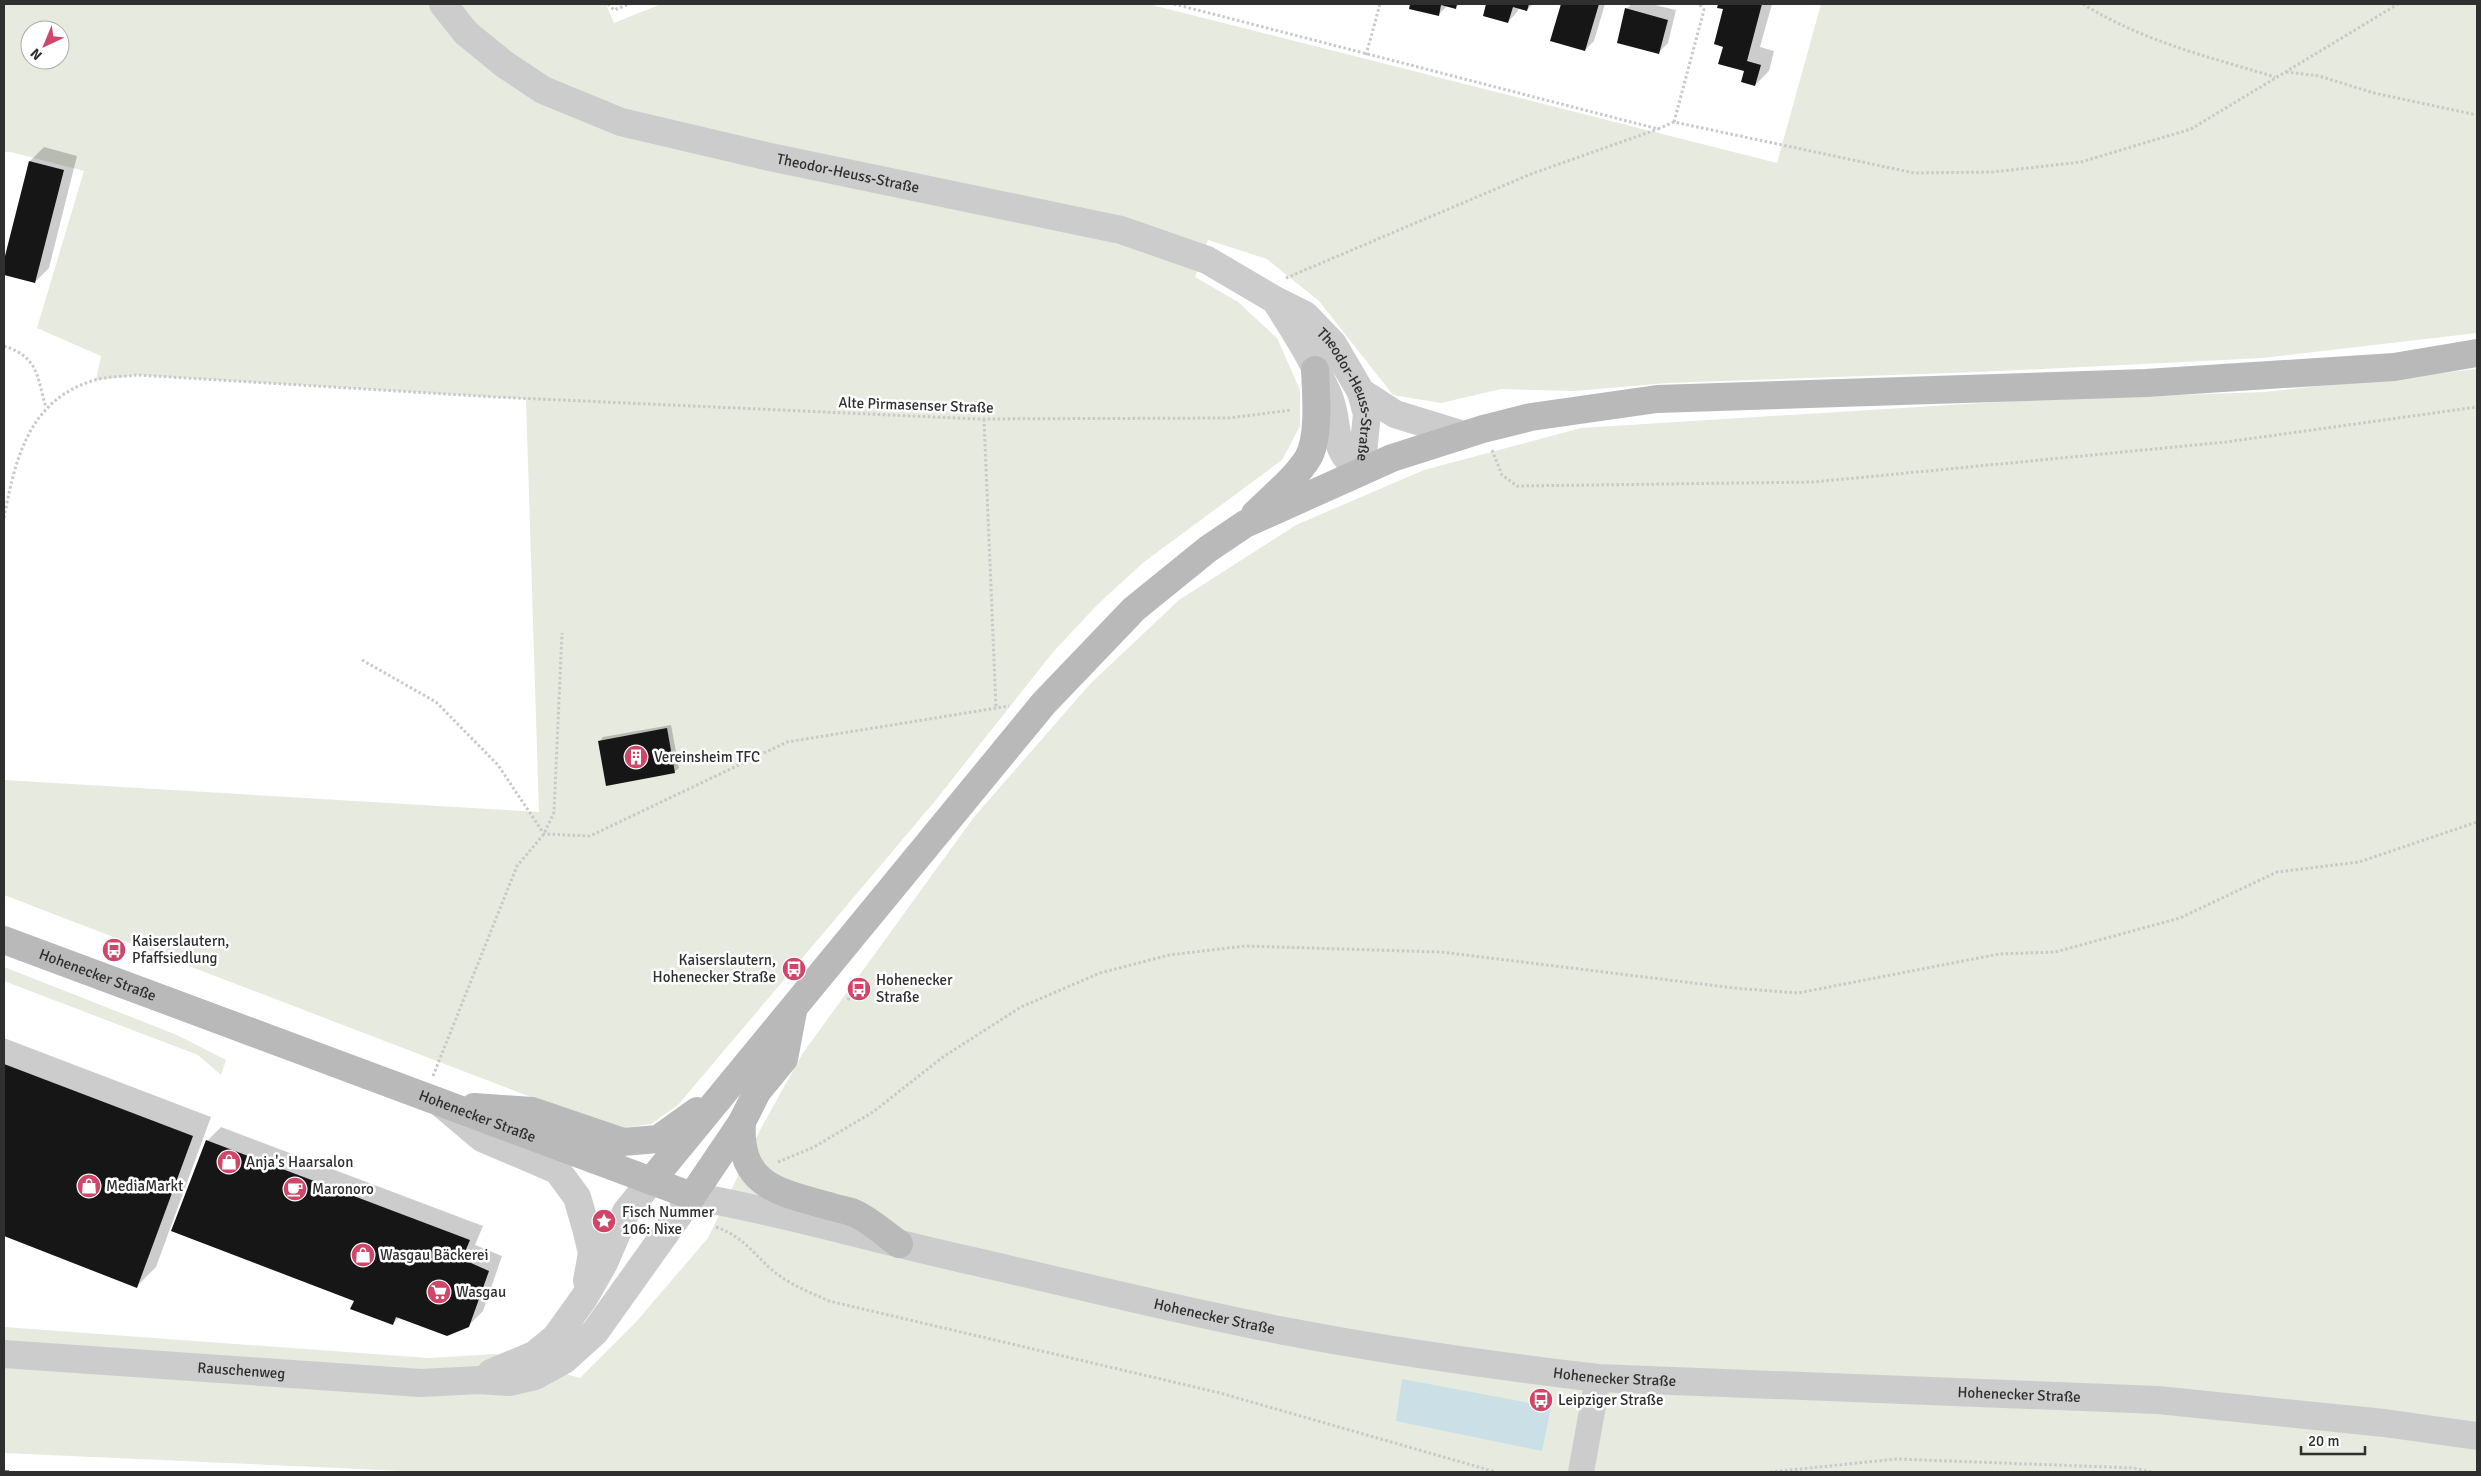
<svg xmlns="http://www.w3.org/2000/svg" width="2481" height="1476" font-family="Signika,sans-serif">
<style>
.green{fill:#e7eade;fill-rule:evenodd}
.water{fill:#cae0e6}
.shadow{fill:#0003}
.building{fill:#161616}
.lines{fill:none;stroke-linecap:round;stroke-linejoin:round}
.path{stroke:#c9c9c9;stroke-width:3;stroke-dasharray:2.5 2.5;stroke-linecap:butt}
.minor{stroke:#ccc;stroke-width:26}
.tertiary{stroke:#ccc;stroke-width:28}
.secondary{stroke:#b9b9b9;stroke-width:28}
.rail{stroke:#848484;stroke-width:4;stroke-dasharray:5 4;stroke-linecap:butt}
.labels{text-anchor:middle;stroke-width:5;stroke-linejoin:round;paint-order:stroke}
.street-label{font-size:15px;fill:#2f2f2f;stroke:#fff}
.poi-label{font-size:15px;fill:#2f2f2f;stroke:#fff;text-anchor:start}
</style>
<rect width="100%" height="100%" fill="#fff"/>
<path class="green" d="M4,4H606L614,23L661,4H1148L1777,163L1821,4H2477V333L2263,358L1979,372L1668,383L1574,391L1501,389L1441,403L1393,395L1319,301L1267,259L1208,240L1195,277L1238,302L1277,338L1300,390V426L1282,460L1144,562L1098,604L1053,652L935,801L678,1105L651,1124L624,1128L596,1122L4,895V780L539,812L526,399L137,375L96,380L101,356L37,328L84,171L11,152H4ZM30,30H60V60H30Z
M2477,369V1472H425L4,1453V1327L429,1358L496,1354L580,1378L636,1322L708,1238L759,1132L803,1053L974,817L1090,684L1179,600L1296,525L1424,470L1581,428L2030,400L2264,392Z
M4,967L177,1035L226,1060L221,1075L198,1055L4,981Z"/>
<path class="water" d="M1402,1379L1551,1407L1542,1451L1396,1421Z"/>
<path class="shadow" d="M1411,4H1459L1456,7L1448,5L1438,15L1410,8Z
M1487,4H1533L1527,10L1519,8L1517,12L1508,22L1484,15Z
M1562,4H1605L1594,41L1585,50L1552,40Z
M1632,4H1651L1676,10L1668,43L1658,53L1626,9Z
M1719,4H1772L1760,47L1774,51L1769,71L1755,85L1724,46L1725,9L1719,7Z
M44,147L77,156L49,268L35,282L4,274V265L30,161Z
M671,725L679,768L674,772L599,742L603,737Z
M4,1038L211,1117L156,1267L137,1286L4,1235Z
M221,1127L483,1226L475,1245L502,1256L483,1311L468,1326L400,1317L392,1324L355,1300L207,1141Z"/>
<path class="building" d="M1410,4H1457L1456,9L1441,5L1439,16L1409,9Z
M1486,4H1529L1527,11L1513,7L1508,23L1483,16Z
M1561,4H1599L1585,51L1550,41Z
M1718,4H1762L1747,61L1761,65L1755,86L1741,82L1744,71L1718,64L1723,47L1714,44L1723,9L1717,8Z
M1625,8L1668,20L1659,54L1617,43Z
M29,161L64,170L35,283L4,275V260Z
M667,728L675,773L606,786L598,741Z
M4,1064L193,1136L137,1288L4,1236Z
M206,1140L470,1240L462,1259L489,1271L469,1327L447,1336L396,1317L393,1325L350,1309L354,1301L171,1231Z"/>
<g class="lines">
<path class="path" d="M608,4L614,10L629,4
M1174,4L1658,129L1674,122L1914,173L1993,172L2081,162L2191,129L2398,4
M2083,4C2142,41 2209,57 2275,77
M1366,55L1380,4
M2286,72L2319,76L2374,93L2477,115
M1674,122L1704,10L1699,4
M1286,278L1531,174L1658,129
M4,346C39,357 37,377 46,408
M984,419L996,708
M1492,450L1502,475L1517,486L1814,482L2226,442L2477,407
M4,518C15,459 29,399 95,380C108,376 124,377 137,375L495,397L978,419L1229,418L1292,410
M362,660L436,702L498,765L544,834L590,836L787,742L1009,706
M848,1000L855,986L859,989
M433,1076L517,866L544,834L554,812L562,633
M778,1162L814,1147L873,1112L943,1057L1021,1007L1100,973L1169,955L1245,946L1441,952L1734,988L1798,993L1999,954L2055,952L2180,918L2277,872L2359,862L2477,822
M716,1227C742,1236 752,1252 771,1269C788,1284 809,1292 829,1301L1220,1393L1496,1472
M1770,1472L1897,1459L2134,1468L2151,1472"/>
<path class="minor" d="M1581,1472L1598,1378"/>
<g class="tertiary">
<path id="s1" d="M443,4L466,33L504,64L543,90L621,122L770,157L1121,230L1207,260L1275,300L1305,315L1333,344L1361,392L1367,414L1361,472C1329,448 1341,427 1329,397C1315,363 1295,331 1275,300"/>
<path d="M1361,392L1395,414L1463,435"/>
<path d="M443,1105L482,1138L557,1170L577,1197L586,1228L592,1253L587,1281"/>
<path id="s2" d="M4,1354L421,1383L479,1380L509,1382L535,1376L564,1360L595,1332L692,1196C782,1212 870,1238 959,1258C1071,1283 1182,1312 1295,1333C1395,1352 1497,1366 1598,1378L2158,1400L2384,1423L2477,1436"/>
<path d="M491,1373L534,1355L556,1337L584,1298L604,1263L626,1212L651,1181"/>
</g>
<g class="secondary">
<path d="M1255,514C1272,497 1295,479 1308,458C1320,437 1316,394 1315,370"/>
<path id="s3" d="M4,940L692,1196L742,1122L757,1092L784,1059L793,1011"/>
<path d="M474,1107L532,1111L623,1142L658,1139L697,1111"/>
<path d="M742,1122C738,1185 777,1192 829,1206C837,1209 847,1210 854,1213C870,1220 885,1234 899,1244"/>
<path d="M651,1181L1044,703L1134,609L1208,549L1245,524L1361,472L1392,458L1483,429L1531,417L1657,399L2146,383L2394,367L2477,353"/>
</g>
<path class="rail" d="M4,1472H10"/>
</g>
<defs>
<g id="building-disc" transform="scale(1.25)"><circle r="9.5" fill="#d04668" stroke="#fff"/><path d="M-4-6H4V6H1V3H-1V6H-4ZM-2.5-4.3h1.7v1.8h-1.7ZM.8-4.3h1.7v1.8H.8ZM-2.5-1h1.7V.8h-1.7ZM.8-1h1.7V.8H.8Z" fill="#fff"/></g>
<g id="bus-disc" transform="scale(1.25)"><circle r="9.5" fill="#d04668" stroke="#fff"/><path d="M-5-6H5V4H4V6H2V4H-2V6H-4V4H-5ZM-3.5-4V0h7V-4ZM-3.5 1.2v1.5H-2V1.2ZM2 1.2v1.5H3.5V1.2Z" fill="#fff"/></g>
<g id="shop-disc" transform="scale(1.25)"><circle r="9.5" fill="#d04668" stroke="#fff"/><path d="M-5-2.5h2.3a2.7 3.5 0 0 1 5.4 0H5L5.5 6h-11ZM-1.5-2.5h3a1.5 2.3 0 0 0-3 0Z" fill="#fff"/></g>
<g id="cafe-disc" transform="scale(1.25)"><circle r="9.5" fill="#d04668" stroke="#fff"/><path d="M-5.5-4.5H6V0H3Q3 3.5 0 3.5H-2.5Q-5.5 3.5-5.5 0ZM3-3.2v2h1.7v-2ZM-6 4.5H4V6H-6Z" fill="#fff"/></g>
<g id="sight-disc" transform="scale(1.25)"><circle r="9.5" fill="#d04668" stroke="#fff"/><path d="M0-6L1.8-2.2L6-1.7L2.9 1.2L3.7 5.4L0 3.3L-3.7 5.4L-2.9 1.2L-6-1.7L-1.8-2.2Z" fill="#fff"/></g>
<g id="supermarket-disc" transform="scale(1.25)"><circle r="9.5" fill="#d04668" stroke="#fff"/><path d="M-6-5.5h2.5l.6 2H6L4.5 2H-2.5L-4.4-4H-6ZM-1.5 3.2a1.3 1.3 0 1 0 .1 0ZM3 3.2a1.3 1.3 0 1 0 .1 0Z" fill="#fff"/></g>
</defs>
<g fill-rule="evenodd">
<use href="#building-disc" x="636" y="757"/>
<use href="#bus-disc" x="114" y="950"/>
<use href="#bus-disc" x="794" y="969"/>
<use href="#bus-disc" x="859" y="989"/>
<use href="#shop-disc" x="229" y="1162"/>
<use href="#shop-disc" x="89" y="1186"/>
<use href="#cafe-disc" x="295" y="1189"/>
<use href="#sight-disc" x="604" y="1221"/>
<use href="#shop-disc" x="363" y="1255"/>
<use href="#supermarket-disc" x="439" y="1292"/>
<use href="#bus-disc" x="1541" y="1400"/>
</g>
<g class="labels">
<g class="street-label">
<text dy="5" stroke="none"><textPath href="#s1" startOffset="450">Theodor-Heuss-Straße</textPath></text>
<text dy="5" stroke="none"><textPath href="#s1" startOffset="1026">Theodor-Heuss-Straße</textPath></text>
<text transform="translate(916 405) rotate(2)" y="5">Alte Pirmasenser Straße</text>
<text dy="5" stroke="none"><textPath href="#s3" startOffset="100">Hohenecker Straße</textPath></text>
<text dy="5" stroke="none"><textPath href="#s3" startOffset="505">Hohenecker Straße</textPath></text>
<text dy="5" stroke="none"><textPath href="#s2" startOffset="1311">Hohenecker Straße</textPath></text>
<text dy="5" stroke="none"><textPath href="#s2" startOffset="238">Rauschenweg</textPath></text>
<text dy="5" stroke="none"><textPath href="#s2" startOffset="1716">Hohenecker Straße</textPath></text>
<text dy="5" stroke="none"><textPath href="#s2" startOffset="2121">Hohenecker Straße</textPath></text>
</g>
<g class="poi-label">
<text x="654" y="762">Vereinsheim TFC</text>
<text x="132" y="946">Kaiserslautern,<tspan x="132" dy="17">Pfaffsiedlung</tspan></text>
<text x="776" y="965" text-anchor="end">Kaiserslautern,<tspan x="776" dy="17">Hohenecker Straße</tspan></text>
<text x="876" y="985">Hohenecker<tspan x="876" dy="17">Straße</tspan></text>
<text x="246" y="1167">Anja's Haarsalon</text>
<text x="106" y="1191">MediaMarkt</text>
<text x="312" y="1194">Maronoro</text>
<text x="622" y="1217">Fisch Nummer<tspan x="622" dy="17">106: Nixe</tspan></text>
<text x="380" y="1260">Wasgau Bäckerei</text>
<text x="456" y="1297">Wasgau</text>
<text x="1558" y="1405">Leipziger Straße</text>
</g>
</g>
<rect width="2481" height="1476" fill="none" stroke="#2f2f2f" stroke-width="10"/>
<g transform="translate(45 45) rotate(224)"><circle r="24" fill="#ffffff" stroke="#acacac"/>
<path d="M0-4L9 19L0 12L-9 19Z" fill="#d04668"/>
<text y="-8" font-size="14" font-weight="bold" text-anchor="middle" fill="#2f2f2f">N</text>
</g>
<path d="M2301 1446v8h64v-8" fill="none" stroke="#2f2f2f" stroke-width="2.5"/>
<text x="2308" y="1446" font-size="15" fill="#2f2f2f" stroke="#ffffff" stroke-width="4" paint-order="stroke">20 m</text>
</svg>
